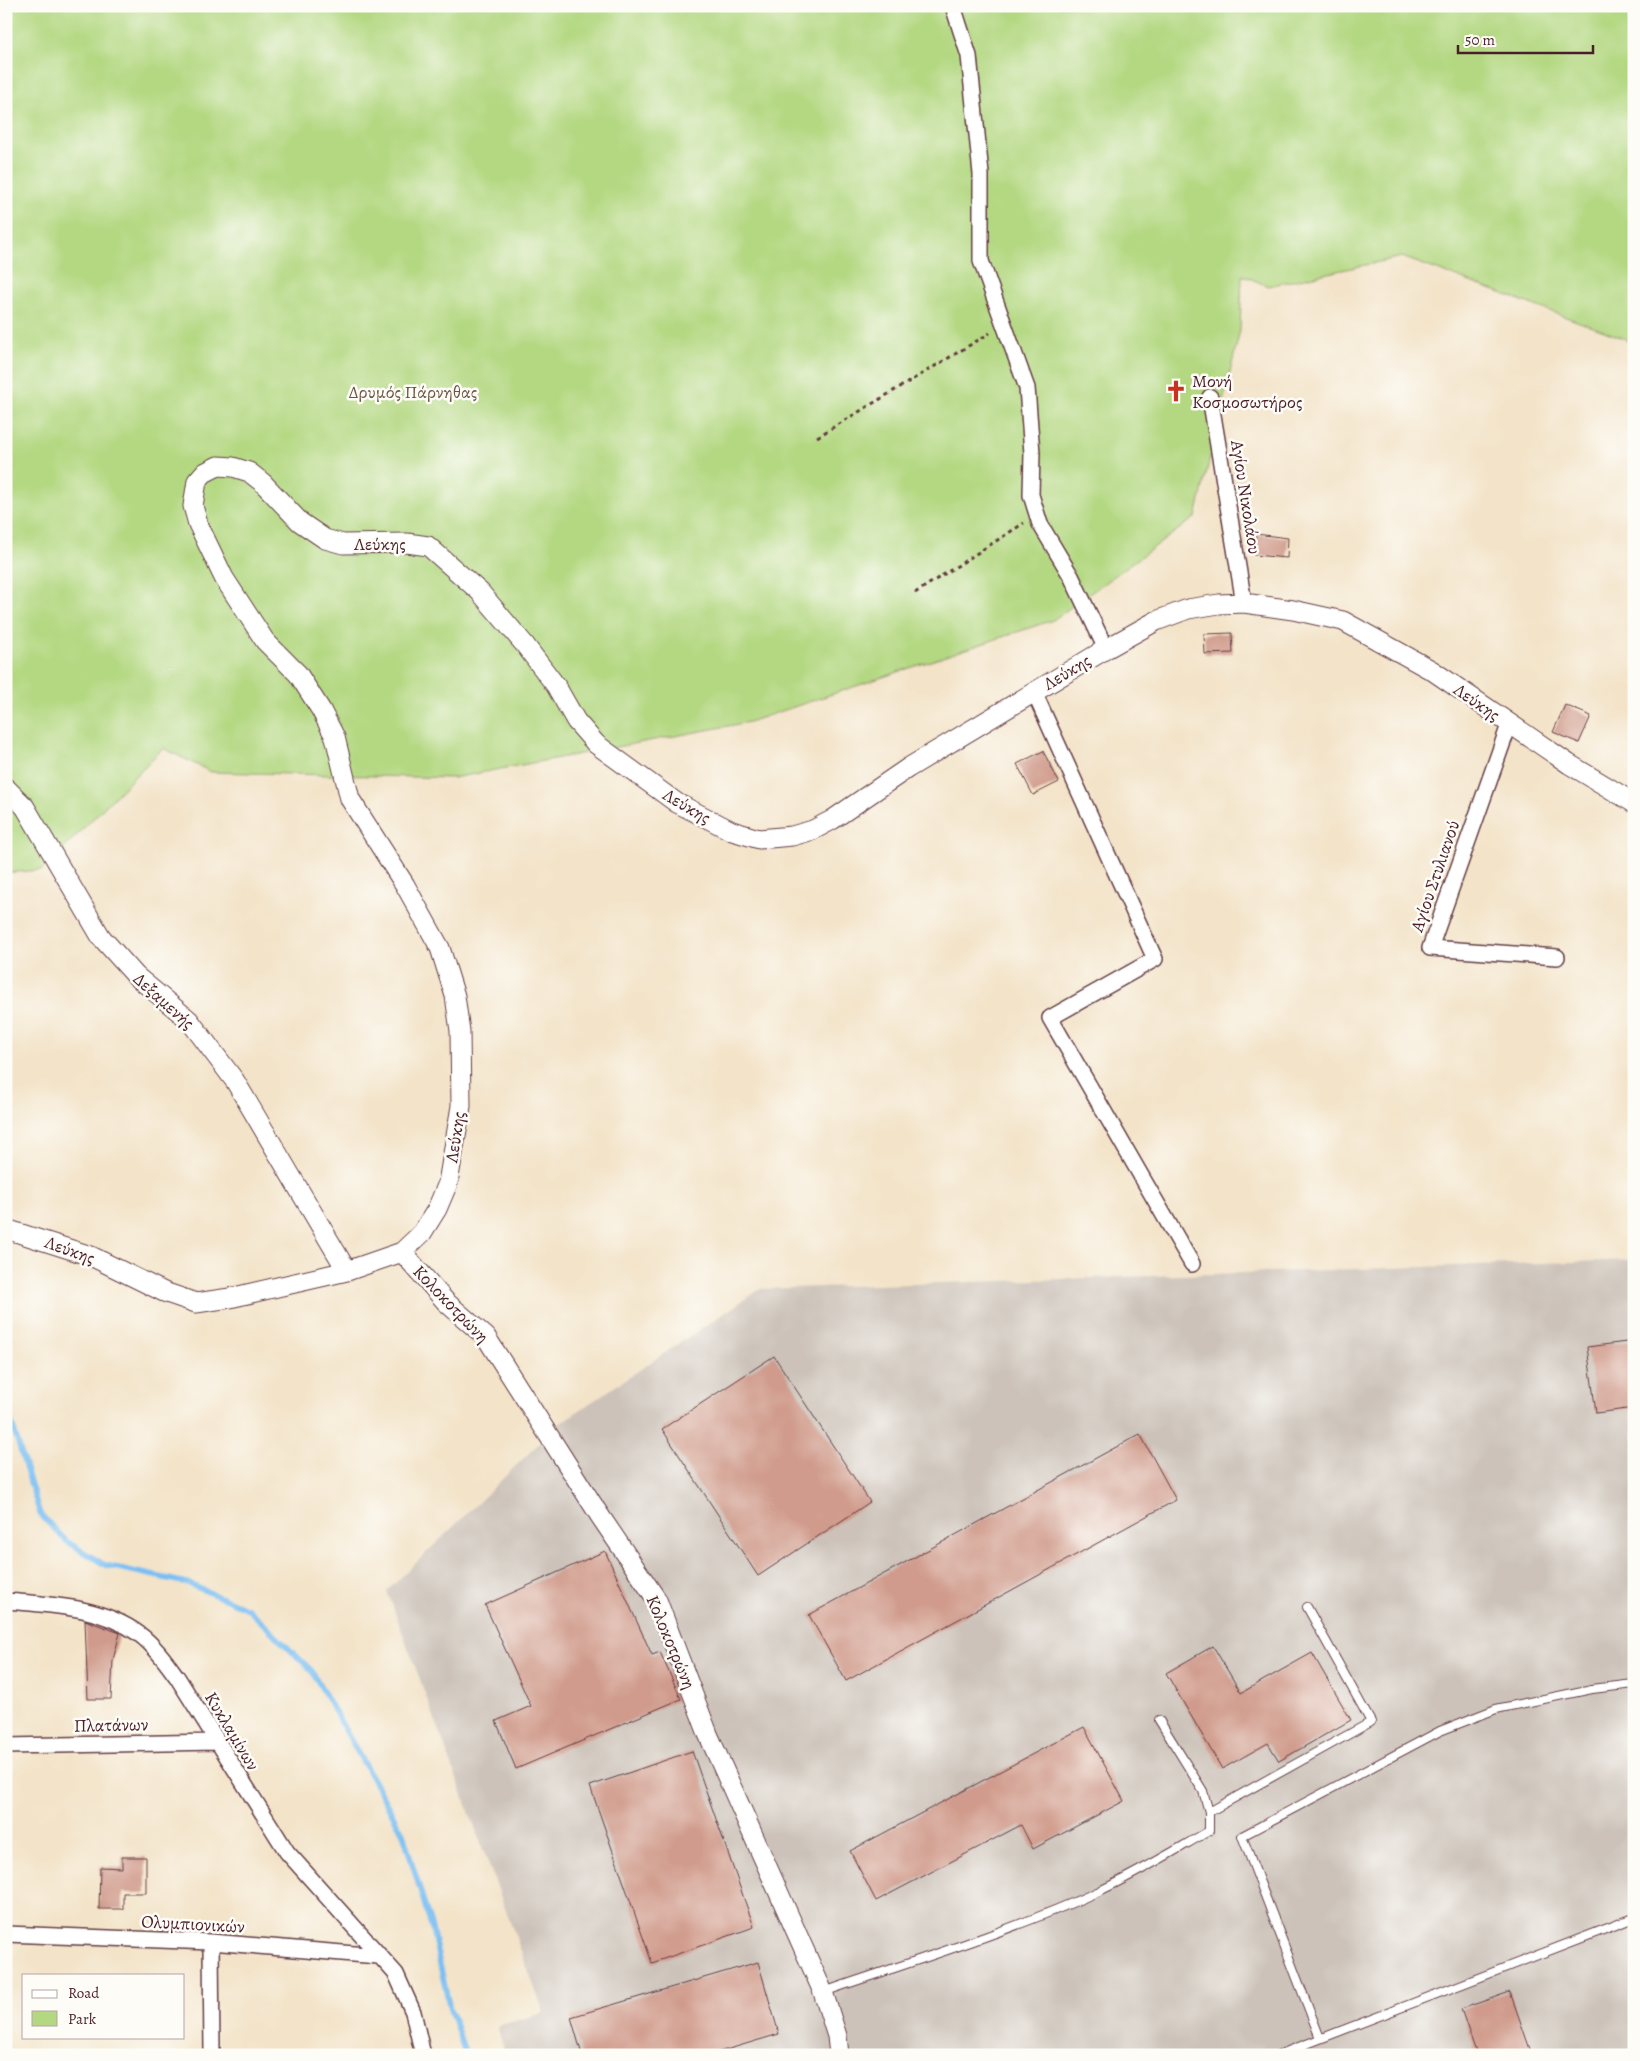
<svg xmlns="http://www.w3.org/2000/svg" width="1640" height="2061" font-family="Alegreya,serif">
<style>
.industrial{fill:#ccc2b9}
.green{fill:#b4d882;stroke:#7f7c56}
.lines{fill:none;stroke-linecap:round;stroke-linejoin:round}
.stream{stroke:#7bbff2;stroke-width:5.5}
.building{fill:#d09b8c}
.service-casing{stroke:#633c43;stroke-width:10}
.minor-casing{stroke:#633c43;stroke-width:18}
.tertiary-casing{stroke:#633c43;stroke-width:21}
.path{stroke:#633c43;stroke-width:3;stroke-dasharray:4 4;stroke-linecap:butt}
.service{stroke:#fff;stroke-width:8}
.minor{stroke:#fff;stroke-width:15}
.tertiary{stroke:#fff;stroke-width:19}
.labels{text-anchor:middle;stroke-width:5;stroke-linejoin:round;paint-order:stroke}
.poi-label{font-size:18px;fill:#4a1f2b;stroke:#fdfcf7;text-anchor:start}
.park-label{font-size:18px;fill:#6a5645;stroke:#fdfcf7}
.street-label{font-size:18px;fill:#4a1f2b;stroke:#fdfcf7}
</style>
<rect width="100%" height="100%" fill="#fdfcf7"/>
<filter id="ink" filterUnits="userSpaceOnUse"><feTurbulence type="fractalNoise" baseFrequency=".02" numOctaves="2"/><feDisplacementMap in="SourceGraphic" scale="10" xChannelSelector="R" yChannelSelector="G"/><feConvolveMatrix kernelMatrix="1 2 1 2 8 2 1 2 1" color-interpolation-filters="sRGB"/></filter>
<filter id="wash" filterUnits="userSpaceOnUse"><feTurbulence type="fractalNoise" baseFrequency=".0096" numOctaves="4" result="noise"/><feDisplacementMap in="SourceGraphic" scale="20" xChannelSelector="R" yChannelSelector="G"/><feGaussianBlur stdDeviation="1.12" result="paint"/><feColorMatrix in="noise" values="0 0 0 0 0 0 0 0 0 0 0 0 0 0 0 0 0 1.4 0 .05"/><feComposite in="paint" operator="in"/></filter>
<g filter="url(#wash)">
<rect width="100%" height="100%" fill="#f3e3c8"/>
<path class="industrial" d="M1634,1260V2055H506L497,2026L544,2013L387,1591L559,1424L760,1289Z"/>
<path class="green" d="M6,6H1634V342L1402,257L1268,286L1242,275L1240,330L1196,517L1053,620L749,722L453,778L211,772L163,748L42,870L6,873Z"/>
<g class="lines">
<path class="stream" d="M6,1411L9,1414L40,1514L66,1541L105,1565L187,1583L248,1609L312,1671L403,1833L432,1929L450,2009L466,2055"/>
</g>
<g id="blocks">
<path class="building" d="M1256,534L1288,538L1287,558L1254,555Z
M1232,633L1233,653L1205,654L1204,634Z
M1565,705L1591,716L1579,743L1553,732Z
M1043,751L1059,782L1033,795L1017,764Z
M1634,1341V1408L1596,1413L1587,1347Z
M774,1356L870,1502L758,1576L662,1429Z
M1140,1434L1176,1500L846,1681L809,1615Z
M605,1551L652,1655L660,1652L681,1699L516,1769L496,1721L531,1706L485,1605Z
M85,1620L120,1633L113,1660L111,1699H88Z
M1213,1646L1241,1693L1312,1653L1351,1720L1279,1761L1268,1743L1222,1769L1166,1673Z
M1084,1727L1124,1801L1033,1849L1021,1825L876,1901L850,1851Z
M692,1751L754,1927L652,1963L590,1786Z
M122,1857H146V1893H123V1909H99L100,1867L122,1868Z
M758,1962L779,2034L709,2055H582L571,2017Z
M1510,1992L1532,2055H1477L1461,2009Z"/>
</g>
</g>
<g filter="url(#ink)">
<use href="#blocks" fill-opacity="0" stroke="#633c43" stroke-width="1"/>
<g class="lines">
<g class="service-casing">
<path id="service" d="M1209,1812L1371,1722L1307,1607
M823,1992C914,1961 1008,1932 1095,1893C1135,1875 1172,1852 1209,1831V1812L1203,1791L1159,1720
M1320,2038L1242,1836L1440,1731L1496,1709L1592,1689L1634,1684
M1278,2055L1634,1918"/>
</g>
<g class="minor-casing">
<path id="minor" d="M953,6L969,56L981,174V261L1027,388L1032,453L1031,495L1040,524L1071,576L1106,649
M1210,397L1244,603
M1034,692L1155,959L1050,1018L1192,1264
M1509,725L1430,948L1557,957
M6,1601C51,1605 101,1606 139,1634C154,1645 166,1662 177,1677L287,1852L396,1974L413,2012L423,2055
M6,1746L217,1742
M6,1934L211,1942L378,1956
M211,1942L212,2055"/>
</g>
<g class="tertiary-casing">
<path id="tertiary" d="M6,788L25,807L101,937L136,976L189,1020L235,1081L347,1271
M6,1229L91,1256L164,1292L196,1303L230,1298L347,1271L402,1252L422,1233L437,1209L448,1183L461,1106L460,1031L455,996L440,948L405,885L350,799L335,737L321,710L298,674L265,641L224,578L198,524L193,506L197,481L204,473L218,466L233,467L249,472L263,483L300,522L325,539L343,544L407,543L428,546L480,592L525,645L556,686L576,721L596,744L677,803L732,831L759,839L792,836L813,830L832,820L908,768L1106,649L1156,621L1188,609L1219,604L1244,603L1293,610L1343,621L1433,671L1569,764L1634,803
M402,1252L446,1302L486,1337L600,1516L657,1600L708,1734L823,1992L837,2036L839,2055"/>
</g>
<path class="path" d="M817,437L990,333
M915,593L1024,523"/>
<use href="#service" class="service"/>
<use href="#minor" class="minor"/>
<use href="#tertiary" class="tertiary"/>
</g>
</g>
<defs>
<g id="church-bare" transform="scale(1.725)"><path d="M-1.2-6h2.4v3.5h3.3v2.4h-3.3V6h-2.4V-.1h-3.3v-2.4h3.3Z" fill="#c8321e" stroke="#fdfcf7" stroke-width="2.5" paint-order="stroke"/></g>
</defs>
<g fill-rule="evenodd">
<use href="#church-bare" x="1176" y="391"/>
</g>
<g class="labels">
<g class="poi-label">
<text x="1192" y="387">Μονή<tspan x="1192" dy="21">Κοσμοσωτήρος</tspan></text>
</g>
<g class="park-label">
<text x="413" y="398">Δρυμός Πάρνηθας</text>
</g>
<g class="street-label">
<text transform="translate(1246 497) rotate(81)" y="6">Αγίου Νικολάου</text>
<text x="380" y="550">Λεύκης</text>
<text transform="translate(1067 672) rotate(-31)" y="6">Λεύκης</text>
<text transform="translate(1477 702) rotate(35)" y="6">Λεύκης</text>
<text transform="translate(687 806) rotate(31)" y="6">Λεύκης</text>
<text transform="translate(1435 876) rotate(-71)" y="6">Αγίου Στυλιανού</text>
<text transform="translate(164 1001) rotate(42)" y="6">Δεξαμενής</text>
<text transform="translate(455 1137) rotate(-81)" y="6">Λεύκης</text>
<text transform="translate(70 1250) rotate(20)" y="6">Λεύκης</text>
<text transform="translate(451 1304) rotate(46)" y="6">Κολοκοτρώνη</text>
<text transform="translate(671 1642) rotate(67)" y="6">Κολοκοτρώνη</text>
<text transform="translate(111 1725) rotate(-1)" y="6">Πλατάνων</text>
<text transform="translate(232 1731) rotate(59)" y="6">Κυκλαμίνων</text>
<text transform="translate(193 1924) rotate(3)" y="6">Ολυμπιονικών</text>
</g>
</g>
<rect width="1640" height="2061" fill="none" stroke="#fdfcf7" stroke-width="25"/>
<rect x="22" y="1974" width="162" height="65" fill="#fdfcf7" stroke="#b5a4a5"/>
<rect x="32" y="1990" width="25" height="8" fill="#ffffff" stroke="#b5a4a5"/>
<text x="68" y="1998" font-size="15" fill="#4a1f2b">Road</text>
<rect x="32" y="2011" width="25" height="15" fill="#b4d882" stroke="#b5a4a5"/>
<text x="68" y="2024" font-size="15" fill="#4a1f2b">Park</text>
<path d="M1458 45v8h135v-8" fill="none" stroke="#4a1f2b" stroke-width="2.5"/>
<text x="1465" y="45" font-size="15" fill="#4a1f2b" stroke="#fdfcf7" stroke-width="4" paint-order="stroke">50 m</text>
</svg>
